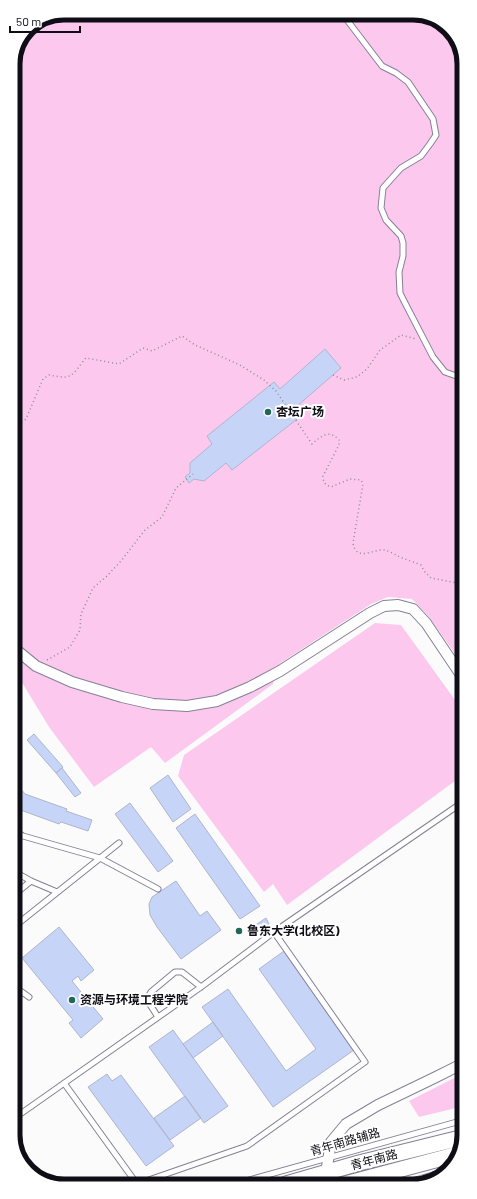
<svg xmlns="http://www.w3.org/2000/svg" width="477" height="1199" font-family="Barlow,'Noto Sans SC',sans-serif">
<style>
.green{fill:#fdc8ed}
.building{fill:#c6d4f7;stroke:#aeb6cc}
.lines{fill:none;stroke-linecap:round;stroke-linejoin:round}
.service-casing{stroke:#848196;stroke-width:7}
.minor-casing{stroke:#848196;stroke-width:12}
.secondary-casing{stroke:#848196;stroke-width:17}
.path{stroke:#8e8e91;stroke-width:1.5;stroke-dasharray:1 3;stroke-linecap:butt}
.service{stroke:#fff;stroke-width:5}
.minor{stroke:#fff;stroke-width:10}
.secondary{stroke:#fff;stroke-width:15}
.poi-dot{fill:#21675a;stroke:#fff;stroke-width:1.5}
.labels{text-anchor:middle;stroke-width:4;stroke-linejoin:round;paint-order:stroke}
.poi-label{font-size:12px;font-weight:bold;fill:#0f0e16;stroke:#fff;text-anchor:start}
.street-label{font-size:12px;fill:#0f0e16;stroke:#fff}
.rim{fill:none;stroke:#0f0e16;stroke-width:5}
</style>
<rect width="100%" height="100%" fill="#fbfbfb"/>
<path class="green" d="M64,13H417L444,24L461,48L463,665L429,617L412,599L388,597L371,604L279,664L273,684L165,763L151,747L94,787L49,727L15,671L13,61L28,28Z
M375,623L401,625L463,711V775L287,905L273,884L264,892L178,776L184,755Z
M464,1073V1106L419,1117L409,1101Z"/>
<path class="building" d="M325,349L341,368L296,407L301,416L232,470L226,463L204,481L194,479L189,483L185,477L190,473V463L212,444L207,436L274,382L280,389Z
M34,734L63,767L56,773L27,740Z
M62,768L81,793L75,797L56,773Z
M168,775L191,809L173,822L150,788Z
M15,777L16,783L25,794L67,809L66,811L92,820L88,831L61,822L59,824L15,808Z
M130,803L173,861L158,872L115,814Z
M195,814L260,906L240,919L176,828Z
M176,881L200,916L207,911L221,930L181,959L157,927L150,915L149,904L152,897Z
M266,918L269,924L255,933L251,928Z
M59,927L94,970L81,981L78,976L72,981L103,1019L81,1038L69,1023L73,1020L22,958Z
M284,951L354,1050L273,1107L202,1007L228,989L286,1071L316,1049L259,969Z
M213,1022L223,1036L193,1058L183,1044Z
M173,1030L228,1106L204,1123L149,1047Z
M107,1074L112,1081L121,1075L174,1146L146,1166L88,1087Z
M185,1096L201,1118L170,1140L154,1118Z"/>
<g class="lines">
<g class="service-casing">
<path id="service" d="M343,13L344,16L382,66L396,73L408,82L433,119L436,135L430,144L421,156L401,168L383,188L381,208L386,220L401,236L403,243V256L399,272L400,293L404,301L433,357L445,372L462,378
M15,831L23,836L100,858L158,889
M15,872L31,881L57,892
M15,894L31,881
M15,926L119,843
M15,987L29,997
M158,1017L149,1003L148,997L151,992L175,972H182L201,987
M64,1083L137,1184L247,1146L365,1062L274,932
M16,1117L201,987L274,932L463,802
M402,1184L446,1171
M231,1185L464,1120"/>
</g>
<g class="minor-casing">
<path id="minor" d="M14,648L36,666L72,682L122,697L153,704L187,706L217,701L250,687L280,671L370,613L384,606L398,605L413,609L426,623L463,678
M326,1173L331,1142L346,1124L378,1105L434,1078L464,1063"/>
</g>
<g class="secondary-casing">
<path id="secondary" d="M286,1184L359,1163L464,1137
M345,1184L458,1154"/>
</g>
<path class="path" d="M333,375L344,380L357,377L367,369L380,350L401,335L416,339
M14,419L22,422L26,419L43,379L49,375C54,376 60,377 65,377C74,377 80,364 86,358L119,364L143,348L152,351L182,336L195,345L240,365L264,380L276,391L312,444C321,436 329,429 339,440V445L323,476C323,482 325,485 331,487L350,479L361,480L363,484L353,543C356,563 375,548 385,550C390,551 395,555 400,557C407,560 414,562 421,565L424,571L431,578L463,584
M47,660L70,647L80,630L81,614L93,588L107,576L121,561L145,530L162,517L176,488L193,474"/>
<use href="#service" class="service"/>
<use href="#minor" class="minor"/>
<use href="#secondary" class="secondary"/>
</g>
<g class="poi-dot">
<circle cx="268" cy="412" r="4"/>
<circle cx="239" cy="931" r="4"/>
<circle cx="72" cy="1000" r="4"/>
</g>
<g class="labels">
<g class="poi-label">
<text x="276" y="416">杏坛广场</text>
<text x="247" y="935">鲁东大学(北校区)</text>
<text x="80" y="1004">资源与环境工程学院</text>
</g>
<g class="street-label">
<text transform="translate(345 1142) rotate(-16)" y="4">青年南路辅路</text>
<text transform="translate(374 1160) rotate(-15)" y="4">青年南路</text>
</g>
</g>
<path d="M0 0H477V1199H0ZM64 20H413A44 44 0 0 1 457 64V1135A44 44 0 0 1 413 1179H64A44 44 0 0 1 20 1135V64A44 44 0 0 1 64 20Z" fill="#fff" fill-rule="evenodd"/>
<path class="rim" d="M64 20H413A44 44 0 0 1 457 64V1135A44 44 0 0 1 413 1179H64A44 44 0 0 1 20 1135V64A44 44 0 0 1 64 20Z"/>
<path d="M10 26v6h70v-6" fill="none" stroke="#0f0e16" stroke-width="2"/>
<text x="16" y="26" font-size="12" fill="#0f0e16" stroke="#ffffff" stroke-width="3" paint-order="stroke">50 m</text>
</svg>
